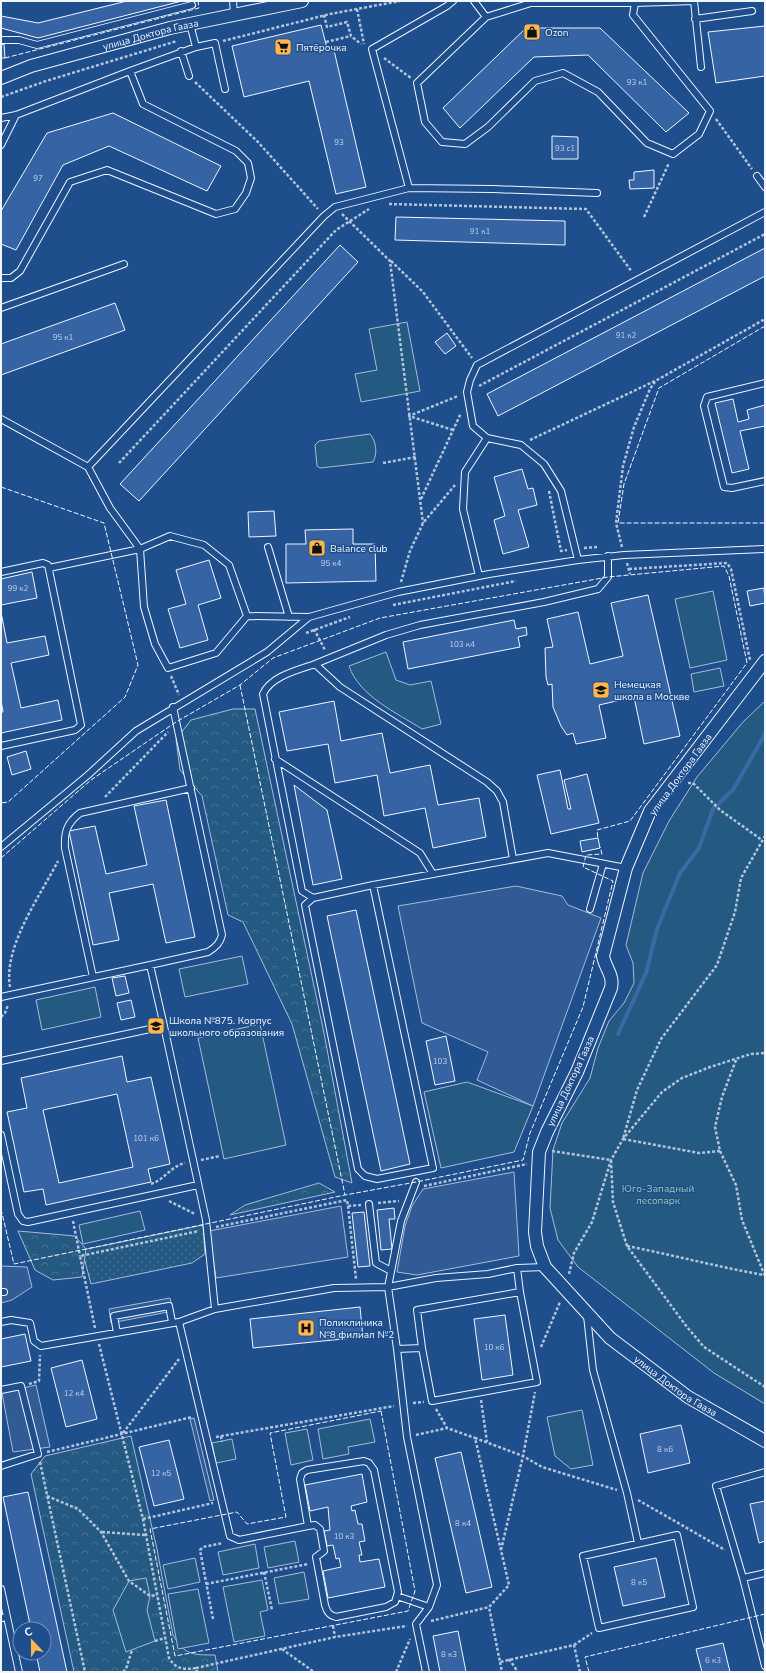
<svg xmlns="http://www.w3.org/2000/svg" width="766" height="1673" font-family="'Nunito Sans',sans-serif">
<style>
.grass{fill:url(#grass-dots);stroke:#a8bbd7}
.forest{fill:url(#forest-crowns);stroke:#a8bbd7}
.park{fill:#245a82;stroke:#a8bbd7}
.parking{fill:#305b95;stroke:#a8bbd7}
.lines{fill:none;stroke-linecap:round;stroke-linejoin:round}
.stream{stroke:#3b69a3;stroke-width:4}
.building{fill:#3563a3;stroke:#f2f6ff;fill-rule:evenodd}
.lane-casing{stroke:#f2f6ff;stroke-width:8}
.street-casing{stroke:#f2f6ff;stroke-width:14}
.path{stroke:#b3c4dc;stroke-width:2.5;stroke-dasharray:3 2;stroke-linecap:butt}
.lane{stroke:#1f4e8c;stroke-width:6}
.street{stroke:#1f4e8c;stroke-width:12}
.fence{stroke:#f2f6ff;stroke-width:1;stroke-dasharray:5 2;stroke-linecap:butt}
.labels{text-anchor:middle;stroke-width:3;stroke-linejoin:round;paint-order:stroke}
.number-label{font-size:8px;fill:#c3d1e8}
.poi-label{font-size:10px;fill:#f2f6ff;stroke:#1f4e8c;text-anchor:start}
.street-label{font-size:10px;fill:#f2f6ff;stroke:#1f4e8c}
.park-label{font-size:10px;fill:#97c8a6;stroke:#1f4e8c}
</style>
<defs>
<pattern id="grass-dots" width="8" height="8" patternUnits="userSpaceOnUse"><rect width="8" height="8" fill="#245a82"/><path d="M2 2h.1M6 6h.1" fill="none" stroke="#447295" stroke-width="1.8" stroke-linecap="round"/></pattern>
<pattern id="forest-crowns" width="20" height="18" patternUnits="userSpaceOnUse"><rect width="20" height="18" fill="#245a82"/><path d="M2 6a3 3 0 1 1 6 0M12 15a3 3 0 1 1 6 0" fill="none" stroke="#447295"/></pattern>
</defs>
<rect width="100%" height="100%" fill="#1f4e8c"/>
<path class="grass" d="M203,1225L205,1254L192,1263L91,1284L82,1250Z"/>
<path class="forest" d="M233,709H255L324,1033L352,1183L335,1177L292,1024L243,922L228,915L202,796L180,770L176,739L191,720Z
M319,1183L335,1192L230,1215L245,1205Z
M18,1231L75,1236L86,1249L82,1277L53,1280L35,1270Z
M131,1436L157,1549L173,1635C184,1655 193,1655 215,1655L218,1672H74L31,1474L45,1456Z"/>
<path class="park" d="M407,322L420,391L361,402L355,374L377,370L369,329Z
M370,434C376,441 378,453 373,462L320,468L317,466L315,445L319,441Z
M713,591L727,660L690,668L675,599Z
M386,652L396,680L410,685L431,681L441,724L422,729C397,713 359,696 349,666Z
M720,668L724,686L694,692L691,674Z
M765,701V1404L714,1373L578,1267L558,1240L550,1208L553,1150L562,1123L590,1078L598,1048L609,1021L624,1003L634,983L633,963L626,945L643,873L669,821L697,777L743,722Z
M242,956L248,984L185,997L179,969Z
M95,987L101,1017L42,1030L36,1000Z
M260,1024L286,1145L224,1159L198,1038Z
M467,1082L533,1106L514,1152L441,1168L424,1092Z
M140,1211L145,1230L83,1244L79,1225Z
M582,1410L593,1465L571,1469L555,1456L547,1417Z
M370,1419L375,1442L348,1447L349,1454L323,1459L318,1429Z
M307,1429L313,1460L291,1465L285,1433Z
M232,1439L236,1459L216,1463L212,1443Z
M295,1541L299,1562L268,1568L264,1547Z
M255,1544L259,1568L223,1575L218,1552Z
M195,1558L200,1582L168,1589L163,1565Z
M304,1572L309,1599L279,1604L274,1578Z
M146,1578L150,1596L147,1610L155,1641L126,1652L113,1610L129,1581Z
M262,1580L268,1610L260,1612L265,1636L234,1642L223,1587Z
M198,1589L209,1643L178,1649L168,1594Z"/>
<path class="parking" d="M516,886L562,896L568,905L601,918L533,1106L477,1080L488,1052L422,1023L398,906Z
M514,1172L519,1256L417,1275L397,1272L405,1226L412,1206L423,1189Z
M341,1206L348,1257L216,1278L209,1231Z
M1,1266L27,1267L32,1287L12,1300L1,1303Z
M170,1298L173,1311L111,1323L109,1309Z
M36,1385L50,1447L13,1452L2,1393Z
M194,1418L214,1500L210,1501L190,1419Z"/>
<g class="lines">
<path class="stream" d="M618,1034L646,973L657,929L680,873L699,848L713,809L733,790L765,734"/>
</g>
<path class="building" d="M127,1H182L38,38L1,28V16L38,23Z
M321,25L327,48L333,46L366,187L336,194L309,81L244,97L232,46Z
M765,26V76L716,83L708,32Z
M526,28H600L689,113L666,132L588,55L534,57L460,128L443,108Z
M4,44L5,58H1V45Z
M113,113L221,166L207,191L109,146L63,165L16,250L1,244V211L47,133Z
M552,136L578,137V159H552Z
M654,170V188L630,189L629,180H634V172Z
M396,217L565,221V245L395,240Z
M340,245L358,262L139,501L120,484Z
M765,248V276L498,416L487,394Z
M115,303L125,330L1,375V344Z
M447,333L456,346L445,354L435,342Z
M733,399L738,422L749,419L747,410L765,405V426L740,431L749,469L732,473L715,403Z
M522,469L528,489L533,488L537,505L518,510L529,547L503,554L494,520L505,516L494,477Z
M274,511L276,536L249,537L248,512Z
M353,529V544H375L376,581L286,583V544H306L305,530Z
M209,560L221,598L198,605L208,640L180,648L168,609L186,604L176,570Z
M32,572L37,598L1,605V579Z
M764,588L765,603L750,606L747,591Z
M648,595L680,736L644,744L634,697L599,705L606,738L576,744L573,733L567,735L561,726L553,707L552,684L548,685L546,677L545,648L553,647L547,619L578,612L590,664L623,656L611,603Z
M1,612L7,643L45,636L49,655L11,663L21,708L58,700L62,720L1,733V712H3L1,700Z
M514,620L516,629L526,627L527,635L518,637L520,647L408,669L403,642Z
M334,701L341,741L382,733L390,773L430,765L438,805L479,798L486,837L433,848L425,808L384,816L377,775L335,783L328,744L287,751L279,712Z
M26,751L31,769L12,775L7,757Z
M560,770L568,809H571L564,780L587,774L599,823L551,834L537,775Z
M294,785L327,810L342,879L313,885Z
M166,800L195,937L166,943L153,884L109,893L119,940L93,945L69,831L95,826L106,874L147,865L134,806Z
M598,838L600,848L582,852L580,841Z
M356,910L410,1164L381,1171L327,916Z
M125,976L129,993L116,996L112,978Z
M131,1000L135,1017L121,1020L117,1003Z
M446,1036L455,1081L435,1085L426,1041Z
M122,1056L127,1082L151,1077L170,1164L148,1169L151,1182L46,1205L43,1189L24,1192L7,1112L27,1108L21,1078ZM117,1094L133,1167L59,1183L43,1110Z
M394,1208L395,1219H389L392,1249L381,1250L377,1210Z
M364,1212L370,1266L358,1267L352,1213Z
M360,1307L363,1337L253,1348L250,1319Z
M505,1315L513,1375L482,1380L474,1319Z
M25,1334L31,1361L1,1367V1339Z
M82,1360L97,1419L66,1427L51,1368Z
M681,1425L690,1463L648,1473L640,1434Z
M169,1440L184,1499L154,1506L139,1447Z
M461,1452L492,1587L466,1593L435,1458Z
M362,1474L367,1502L351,1506L352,1511L355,1510L358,1524H362L365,1541L359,1542L362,1555H359L360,1562L379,1559L385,1587L328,1598L323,1571L341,1567L339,1558L336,1559L333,1545L327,1546L324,1531L330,1530L328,1507L310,1511L305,1485Z
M28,1492L67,1672H40L36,1653H44V1629H31L3,1497Z
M765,1501V1541L759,1543L750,1504Z
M656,1558L665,1597L623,1606L614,1567Z
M458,1631L466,1672H440L433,1636Z
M723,1643L730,1672H702L696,1649Z"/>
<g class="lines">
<g class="lane-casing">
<path id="lane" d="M233,1L234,14
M453,1L447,6L372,49L409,188L493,189L597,193
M474,1L486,17
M694,1L701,67
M635,3H531L486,17L417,83L425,122L442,142L465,144L488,127L535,81L563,73L598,92L647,143L673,154L699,134L710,111L633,15L635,3L694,1
M695,19L752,11
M190,24L196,47L215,43L225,89
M1,40H19L37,45L192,5
M181,51L189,76
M130,71L196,47
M1,118L16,115L130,71L143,104L236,151L248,163L251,178L246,193L235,209L216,214L107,170L70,182L20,271L11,278H1
M1,145L16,115
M757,176L765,187
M409,188L335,207L324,216L88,467L110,508L140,549L144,607L155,644L168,668L216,653L247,616L309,617L398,592L489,574L578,560L624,555L765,549
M1,308L124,264
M765,383L707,397L704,406L724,487L732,488L765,481
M1,419L88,467
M268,547L289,617
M578,560L561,491L544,464L521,445L487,438L473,426L467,392L470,380L477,365L765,212
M49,568L140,549L170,536L204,545L229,565L247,616
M1,572L43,563L48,565L81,725L75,730L1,746
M479,576L463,509L465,472L487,438
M315,664L386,635L420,625L544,602L598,589L608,577V556
M275,759L420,853L433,874
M1,847L88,775L136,731L267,652L309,617
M373,885L433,1168L377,1179L365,1176L358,1169L305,905L313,898L373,885L548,853L626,868
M313,898L302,891L263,694C271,676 298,670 315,664L340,687L487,782L497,791L503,802L513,859
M590,909L603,864
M93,977L65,848C64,832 67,823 80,813L191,788
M1,997L150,965
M164,1026L206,1220L215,1309
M1,1061L164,1026L150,965L208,952C216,947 220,943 222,935L173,707
M1,1135L18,1214L23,1221L28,1222L198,1185
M369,1204L376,1263L391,1271
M517,1268L520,1292
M1,1292H4
M587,1316L593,1370L627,1493L638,1543
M1,1322L11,1320L30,1323L34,1341L41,1346L179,1322L215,1309L334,1288L388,1287L401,1221L416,1182
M179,1322L230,1536L239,1540L308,1526L300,1479L302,1473L307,1470L364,1461L369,1463L374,1470L398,1592L395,1602L386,1607L336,1617C329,1615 327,1612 325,1605L316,1557L324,1551L320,1529L315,1525L308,1526
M117,1333L114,1316L169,1306L172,1322
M397,1349L422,1348L417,1310L520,1292L537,1382L432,1401L422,1348
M1,1390L21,1386L38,1454L1,1466
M765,1472L716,1486L743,1578L765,1573
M677,1535L693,1607L599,1628L583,1556Z
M743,1578L765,1666
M1,1589L7,1617
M397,1596L429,1607
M1,1618L7,1617L19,1672
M426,1672L416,1624L429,1607L437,1585L407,1437L397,1349L388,1287L436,1278L488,1274L517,1268L545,1267"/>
</g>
<g class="street-casing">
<g id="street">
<path id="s1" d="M1,78L31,66L170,28L302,1"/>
<path id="s2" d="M765,661L650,811L626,868L603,956C605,968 614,975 611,988L577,1072L547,1132L539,1152L535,1232L537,1246L545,1267L610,1338L688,1397L765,1441"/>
</g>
</g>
<path class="path" d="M357,9L364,44
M324,15L327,27L347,22L351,36L361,44
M223,41L330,14L400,1
M326,42L351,36
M384,58L411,78
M195,82L258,142L318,209
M1,97L46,81L177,41
M716,119L752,169
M389,204L586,209L632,272
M342,214L390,261L423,523
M644,217L669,163
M391,261L423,292L472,358
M479,386L765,234
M453,430L409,416L458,396
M530,440L657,380L765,319
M119,463L336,230L369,209
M383,463L416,457
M549,491L561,551L567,550
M421,499L461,413
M622,547L616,523L623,466L634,427L650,389L656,380
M584,548L597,547
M627,563L630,574
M629,569L727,563L731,569L750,660
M401,582L410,551L423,523L455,485
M393,605L516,581
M314,629L325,650
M306,633L350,617
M171,676L179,695
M688,783H693L720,810L762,840
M105,797L168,732
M10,987C3,947 40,896 58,861
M1,1017L5,1013L8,1005
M736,1060L722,1097L715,1127L720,1151L736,1185L742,1220L765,1276
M552,1151L611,1160L613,1202L627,1246L687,1327L704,1347L765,1387
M720,1151L699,1153L623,1139L637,1090L661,1039L717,965L735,912L741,878L765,836
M201,1160L220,1156
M151,1184C164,1180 171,1166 185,1163
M424,1186L527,1164
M169,1201L195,1214
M378,1203L399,1201
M348,1206L356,1279
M73,1221L80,1256
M216,1227L347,1200L348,1206L361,1205
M627,1246C673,1255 718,1267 764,1275
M569,1274L574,1253L592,1222L611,1160L623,1139L662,1092L682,1078L710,1067L751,1054L765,1053
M95,1328L80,1256L199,1231
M99,1344L143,1519L169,1658C176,1669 183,1670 196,1668L197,1672
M541,1347L560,1302
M29,1384L39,1381L40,1355
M481,1400L487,1442
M413,1403L424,1402
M436,1409L447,1428L475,1438
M123,1433L179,1359
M416,1435L447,1428
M221,1436L222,1442
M216,1437L394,1406
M47,1452L192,1417
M40,1462L85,1672
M47,1496L78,1509L101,1532L129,1581L150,1596L157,1595
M638,1500L725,1550
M143,1519L213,1503
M102,1532L145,1535
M501,1550L523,1456L535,1392
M264,1572L272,1610
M206,1584L308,1564
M213,1619L200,1550L203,1547L223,1543
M431,1621L489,1607
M333,1626L335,1637
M155,1641L165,1638
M574,1645L592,1633
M282,1649L314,1672
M509,1659L518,1672
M500,1662L502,1672
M196,1668L335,1637L407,1626
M123,1672L126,1669L132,1650
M396,1672L410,1639
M580,1672L574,1645L500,1662L489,1607L509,1585L475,1438L523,1456L542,1467L617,1490"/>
<use href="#lane" class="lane"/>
<use href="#street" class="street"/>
<path class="fence" d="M5,58L199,8L198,1
M765,326L659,388L624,484L618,523H765
M1,487L104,523L138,665L125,697L8,802L1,803
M240,685L345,1195
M1,858L91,780L176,722L240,685L273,658L380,618L608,577L724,566L729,576L747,663L630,821L597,830L598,839
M1,1209L14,1264L345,1195L416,1182L523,1160L530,1133L583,1007L613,881L583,867L586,855L602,854L600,847
M381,1411L415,1591L408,1611L175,1656L150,1529L237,1512L247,1524L286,1517L270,1433Z
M589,1672L585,1657L765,1614"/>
</g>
<defs>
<g id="shop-square" transform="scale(0.9)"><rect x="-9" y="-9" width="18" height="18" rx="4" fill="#ffb74d" stroke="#1f4e8c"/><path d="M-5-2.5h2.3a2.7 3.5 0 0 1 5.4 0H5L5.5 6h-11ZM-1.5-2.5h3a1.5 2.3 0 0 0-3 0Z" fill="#111"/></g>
<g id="supermarket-square" transform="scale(0.9)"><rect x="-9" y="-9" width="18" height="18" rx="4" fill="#ffb74d" stroke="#1f4e8c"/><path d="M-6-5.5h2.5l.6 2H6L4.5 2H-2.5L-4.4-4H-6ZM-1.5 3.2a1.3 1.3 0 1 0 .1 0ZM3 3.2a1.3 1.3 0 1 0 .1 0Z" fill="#111"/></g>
<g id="school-square" transform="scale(0.9)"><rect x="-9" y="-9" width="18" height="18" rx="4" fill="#ffb74d" stroke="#1f4e8c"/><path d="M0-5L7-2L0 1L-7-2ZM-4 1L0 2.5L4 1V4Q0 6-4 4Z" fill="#111"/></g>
<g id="hospital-square" transform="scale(0.9)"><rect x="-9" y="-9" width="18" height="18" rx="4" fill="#ffb74d" stroke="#1f4e8c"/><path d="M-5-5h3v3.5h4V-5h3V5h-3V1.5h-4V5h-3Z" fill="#111"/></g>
</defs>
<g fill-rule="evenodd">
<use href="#shop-square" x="532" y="32"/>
<use href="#supermarket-square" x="283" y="47"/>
<use href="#shop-square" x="317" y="548"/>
<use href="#school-square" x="601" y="690"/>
<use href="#school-square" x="156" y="1026"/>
<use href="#hospital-square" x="306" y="1328"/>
</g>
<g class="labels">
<g class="number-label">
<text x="637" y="85">93 к1</text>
<text x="339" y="145">93</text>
<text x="565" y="151">93 с1</text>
<text x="38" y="181">97</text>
<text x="480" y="234">91 к1</text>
<text x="626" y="338">91 к2</text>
<text x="63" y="340">95 к1</text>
<text x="331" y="566">95 к4</text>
<text x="18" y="591">99 к2</text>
<text x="462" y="647">103 к4</text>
<text x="440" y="1064">103</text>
<text x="146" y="1141">101 к6</text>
<text x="494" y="1350">10 к6</text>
<text x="74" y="1396">12 к4</text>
<text x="665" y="1452">8 к6</text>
<text x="161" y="1476">12 к5</text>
<text x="463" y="1526">8 к4</text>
<text x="344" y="1539">10 к3</text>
<text x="639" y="1585">8 к5</text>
<text x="449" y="1657">8 к3</text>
<text x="713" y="1663">6 к3</text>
</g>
<g class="poi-label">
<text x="545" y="36">Ozon</text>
<text x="296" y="51">Пятёрочка</text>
<text x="330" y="552">Balance club</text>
<text x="614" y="688">Немецкая<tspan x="614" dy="12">школа в Москве</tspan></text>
<text x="169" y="1024">Школа №875. Корпус<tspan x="169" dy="12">школьного образования</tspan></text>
<text x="319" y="1326">Поликлиника<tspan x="319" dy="12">№8 филиал №2</tspan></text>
</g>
<g class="street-label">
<text dy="4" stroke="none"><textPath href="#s1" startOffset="156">улица Доктора Гааза</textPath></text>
<text transform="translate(680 774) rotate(-54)" y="4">улица Доктора Гааза</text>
<text transform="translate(570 1081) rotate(-65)" y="4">улица Доктора Гааза</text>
<text dy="4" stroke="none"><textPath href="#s2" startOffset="849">улица Доктора Гааза</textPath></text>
</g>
<g class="park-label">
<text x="658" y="1192">Юго-Западный<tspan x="658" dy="12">лесопарк</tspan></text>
</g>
</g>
<rect width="766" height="1673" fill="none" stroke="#f2f6ff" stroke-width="4"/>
<g transform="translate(32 1641) rotate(338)"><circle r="19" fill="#1f4e8c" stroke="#7391ba"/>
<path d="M0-3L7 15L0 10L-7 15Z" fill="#ffb74d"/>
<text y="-6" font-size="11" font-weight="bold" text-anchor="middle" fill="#f2f6ff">С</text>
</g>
</svg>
